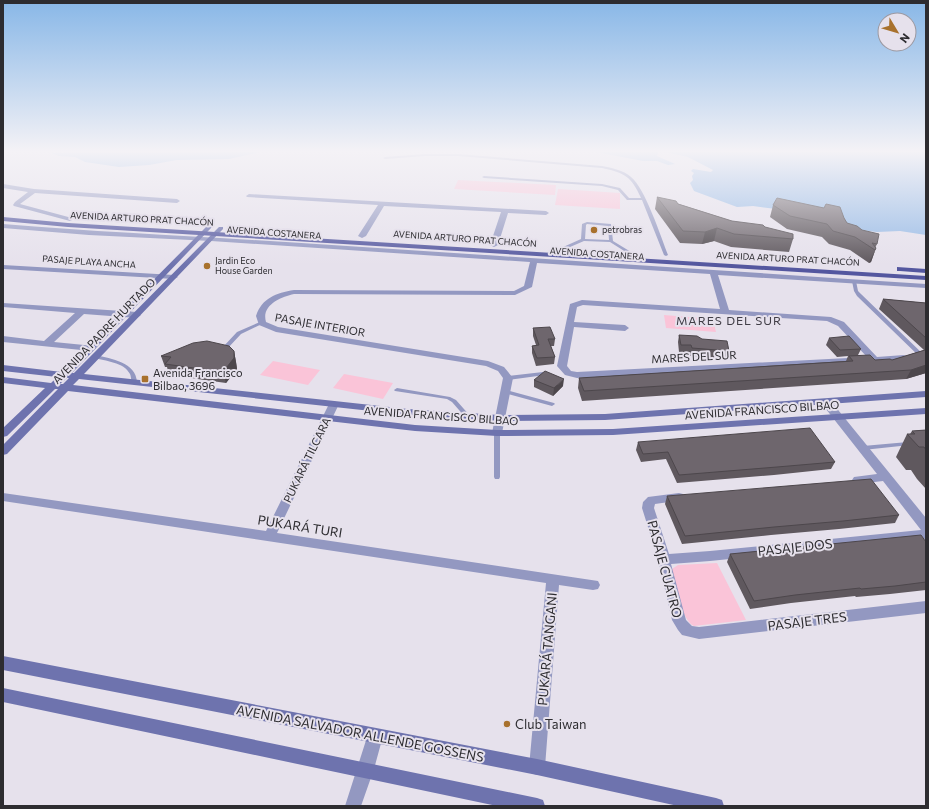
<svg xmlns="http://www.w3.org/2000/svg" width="929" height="809" font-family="Commissioner,sans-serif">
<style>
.green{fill:#fac4d8}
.water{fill:#98bbe6}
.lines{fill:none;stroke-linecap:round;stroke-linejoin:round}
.lane{fill:#9398c1;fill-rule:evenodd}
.street{fill:#9398c1;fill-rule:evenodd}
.secondary{fill:#6e73ae;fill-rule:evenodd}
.primary{fill:#54579f;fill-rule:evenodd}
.wall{fill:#5f585e}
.shaded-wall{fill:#4d474c}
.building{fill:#6e666d;stroke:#4d474c}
.poi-dot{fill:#a8712d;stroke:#e6e1ec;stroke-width:1.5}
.labels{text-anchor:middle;stroke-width:4;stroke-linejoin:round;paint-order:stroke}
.far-street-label{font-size:9px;fill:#2d2c30;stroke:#e6e1ec}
.far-poi-label{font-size:9px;fill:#2d2c30;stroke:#e6e1ec;text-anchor:start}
.street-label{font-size:11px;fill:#2d2c30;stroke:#e6e1ec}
.poi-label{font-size:11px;fill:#2d2c30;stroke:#e6e1ec;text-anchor:start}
.neighbourhood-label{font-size:12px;letter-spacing:1px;fill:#413e47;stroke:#e6e1ec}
.near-street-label{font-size:13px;fill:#2d2c30;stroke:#e6e1ec}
.near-poi-label{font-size:13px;fill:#2d2c30;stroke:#e6e1ec;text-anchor:start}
</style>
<rect width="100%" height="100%" fill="#e6e1ec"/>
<path class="green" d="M458,180L556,185L555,195L454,189Z
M558,189L620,193V209L555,205Z
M664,315L713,319L716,332L666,328Z
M273,361L320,370L308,385L260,375Z
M344,374L393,383L383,399L333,388Z
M717,563L746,620L694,626C682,621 675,585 671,573L672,569L678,565Z"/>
<path class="water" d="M260,152L229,159L177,160L149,165L119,167L85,162L75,157L59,156L52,153Z
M596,152H658L657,156L675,164L668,165L657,161H643Z
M665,152H926V235L900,231L877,232L851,229L776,209L753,206L737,207L694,191L690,183L693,180L692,176L694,173L691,171L693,169L711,172L713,170L688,157Z"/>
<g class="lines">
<path class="lane" d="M425,154H458L602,166C612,168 623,170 631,177C645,188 661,237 668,255L666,256L664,255L642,200H627L618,190L602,186L484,178L482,177L484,176L602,184L620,188L629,198H641C631,176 625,173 602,168L458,156H425L385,159L383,158L385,157Z
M587,222L611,224L613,241L631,252V254H629L610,242L584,241L563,250H561V248L581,239L582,224ZM587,224L608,226L609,240L585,239L586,225Z
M852,280H856V281L858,291L861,294L926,357V362L924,361L857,296L854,291L852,281Z
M260,322H262L264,323L241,334L227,349H223V347L237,332Z
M96,355C111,359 136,362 137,382L134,384L132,383C131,380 131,376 130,374C124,362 105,361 94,358L93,357L94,356Z
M543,372L546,374L545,375L508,380L505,378L508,376Z
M397,388L450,397L456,400L471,417L470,418H466L452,402L447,399L395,391L394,390Z
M506,390L554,403L555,404L552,406L504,393L503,392Z
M497,431L500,433V477L499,479H495L494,477V433Z
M908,442L911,444L910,445L863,450L860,448L863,446Z"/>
<path class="street" d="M3,184L34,189L177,199L180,201L177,203L35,193L20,204L72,218V220L70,221L14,206L13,205L15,202L28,192L3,188Z
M249,194L546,211L549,213L546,215L508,213L498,245L494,247L490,245L501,212L384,206L366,236L362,238L358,236L378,205L247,197L246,196Z
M3,224C97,232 192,236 286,242C500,256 713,270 926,284V288L718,275L729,310L831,317L844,322L877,357L904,355L909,358L904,361L577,378L565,375L557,366L570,304L582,300L720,309L710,274L537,263L532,287L515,295L294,294C281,297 261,305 266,322L278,327L488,361L504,367L513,378L502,433L497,436L492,433L503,378L498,371L486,366L276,332L259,325L256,316C262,298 276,293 294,290L514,291L524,286L530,262L211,241L89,235L3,228ZM583,305L827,321L838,326L867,357L577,372L571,371L567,366L574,327L625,331L629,328L625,325L574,322L577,307Z
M3,265L174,275L178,277L174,279L3,269Z
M3,303L137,312L141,315L137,318L84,314L54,342L94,346L96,348L94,350L91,351L3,342V336L44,341L75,313L3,307Z
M826,399L830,400L926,518V539L710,561L671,564L686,620L692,626L699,627L926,601V613L699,639L682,635L678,630L672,620L658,559L642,508L643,502L648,497L679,493L683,494L685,497L683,500L655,504L654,508L669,554L710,551L921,530L883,481L858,484L854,483L852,480L854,477L877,474L822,404L821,402Z
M334,401L339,404L277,533L598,581L600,585L598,589L593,590L559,585L545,767L543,773L537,775L531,773L529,767L546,583L3,501V493L266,531L329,404Z
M375,728L381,731L383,736L374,769L361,806H345L369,731Z"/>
<path class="secondary" d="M209,225L212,227L211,228L72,373H74L219,227H223V229L84,374L408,409L499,415L605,414L926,391V397L605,420L499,421L408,415L79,379L73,385L415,425L497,430L613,429L926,408V414L613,435L497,436L415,431L68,391L7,454L3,455V445L58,389H55L7,436L3,437V428L45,388L3,383V377L51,383L57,377L3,371V365L62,372L207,226ZM67,378H69L63,384H60Z
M3,656L537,759L716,798L722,800L724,806H678L537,775L3,670Z
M3,688L537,798L543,800L545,806H497L3,702Z"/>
<path class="primary" d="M3,217L68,223L926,276V280L68,227L3,221Z
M897,267L926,269V273L900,271H897Z"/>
</g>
<path class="wall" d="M657,197L732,221L765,227L793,239L789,252L731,247L714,241L702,244L680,243L655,209Z
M773,205L844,218L847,223L877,244L875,248H876L871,262L869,263L850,250L829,244L822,237L787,229L770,217Z
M883,299L926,303V373L906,379L582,401L578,388L579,378L846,361L848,356L837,357L826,345L829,338L861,349L858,355L875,360H892L924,350L879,309Z
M533,328L555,339L554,346H551L555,357L554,364L536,366L532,353V346L536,345L533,336Z
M679,335L702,339L729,351L727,359L690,356L689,353L679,352L678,342Z
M234,351L236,362L237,369L226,383L169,375L167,367H165L161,356Z
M534,380L563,386L553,396L534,387Z
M926,430V489L917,479L911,470H906L896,457L907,434H910L912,431Z
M638,442L835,462L831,469L774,475L677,483L666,459L641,462L636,450Z
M667,496L899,515L895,523L839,529L771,535L682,544L665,504Z
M926,542V590L890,594L856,597L855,596L791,603L750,609L727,562L730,554Z"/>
<path class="shaded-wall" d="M717,228L714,241L702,244L705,232Z
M876,248L871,262L869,263L875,250Z
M234,351L236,362L237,369L226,383L223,372Z
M926,365V373L906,379L911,370Z
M564,379L563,386L553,396L554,388Z"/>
<path class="building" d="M657,197L676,201L678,204L732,221L763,225L765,227L793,234V239L734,234L717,228L705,232L683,231Z
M777,198L824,208L826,204L840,207L844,218L847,223L857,226L862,230L879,234L877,244L872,243L876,248L875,250L855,237L833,231L827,224L790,216L773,205Z
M883,299L926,303V338Z
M550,327L555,339H548L555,357L537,358L532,346L539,345L533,328Z
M679,335L697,336L702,339L727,341L729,351L692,348L691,345H681Z
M849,336L861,349L840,350L829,338Z
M207,341L229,346L234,351V358L223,372L165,364L171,357L161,356L193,343Z
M925,350H926V365L911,370L584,391L579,378L853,361L849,356L870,355L875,360L890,359L892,360Z
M545,371L564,379L554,388L534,380Z
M810,428L835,462L777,467L679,475L668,452L643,454L638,442Z
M926,430V450L924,447H919L907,434H915L912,431Z
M871,479L899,515L843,521L774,527L685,536L667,496Z
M921,535L926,542V582L895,586L861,589L860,588L795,595L754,601L730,554Z"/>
<linearGradient id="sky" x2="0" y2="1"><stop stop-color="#88b7e7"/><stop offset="0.57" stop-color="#f4f2f6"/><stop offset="1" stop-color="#f4f2f6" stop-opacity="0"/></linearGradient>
<rect width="929" height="265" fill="url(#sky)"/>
<g class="poi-dot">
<circle cx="594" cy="230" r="4"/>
<circle cx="207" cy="266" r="4"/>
<rect x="141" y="375" width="8" height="8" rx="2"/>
<circle cx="507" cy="724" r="4"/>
</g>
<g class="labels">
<g class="far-street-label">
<text transform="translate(142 219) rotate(3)" y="3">AVENIDA ARTURO PRAT CHACÓN</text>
<text transform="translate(274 233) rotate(4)" y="3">AVENIDA COSTANERA</text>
<text transform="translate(465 239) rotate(4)" y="3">AVENIDA ARTURO PRAT CHACÓN</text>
<text transform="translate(597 254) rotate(4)" y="3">AVENIDA COSTANERA</text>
<text transform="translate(788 259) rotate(3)" y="3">AVENIDA ARTURO PRAT CHACÓN</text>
<text transform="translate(89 262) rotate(4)" y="3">PASAJE PLAYA ANCHA</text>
</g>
<g class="far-poi-label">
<text x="602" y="233">petrobras</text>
<text x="215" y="264">Jardin Eco<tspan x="215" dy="10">House Garden</tspan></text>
</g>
<g class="street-label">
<text transform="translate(320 325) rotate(10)" y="4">PASAJE INTERIOR</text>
<text transform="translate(104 331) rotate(-46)" y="4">AVENIDA PADRE HURTADO</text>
<text transform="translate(694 357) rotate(-3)" y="4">MARES DEL SUR</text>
<text transform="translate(762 410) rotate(-4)" y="4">AVENIDA FRANCISCO BILBAO</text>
<text transform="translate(441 416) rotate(4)" y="4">AVENIDA FRANCISCO BILBAO</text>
<text transform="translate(307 460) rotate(-64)" y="4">PUKARÁ TILCARA</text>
</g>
<g class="poi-label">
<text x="153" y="377">Avenida Francisco<tspan x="153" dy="13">Bilbao, 3696</tspan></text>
</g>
<g class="neighbourhood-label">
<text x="729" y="325">MARES DEL SUR</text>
</g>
<g class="near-street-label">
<text transform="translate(300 526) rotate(9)" y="5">PUKARÁ TURI</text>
<text transform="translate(795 547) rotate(-6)" y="5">PASAJE DOS</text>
<text transform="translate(665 569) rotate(75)" y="5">PASAJE CUATRO</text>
<text transform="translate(807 621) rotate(-7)" y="5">PASAJE TRES</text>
<text transform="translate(547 649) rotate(-85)" y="5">PUKARÁ TANGANI</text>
<text transform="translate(360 733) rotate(11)" y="5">AVENIDA SALVADOR ALLENDE GOSSENS</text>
</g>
<g class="near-poi-label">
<text x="515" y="729">Club Taiwan</text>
</g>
</g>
<rect width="929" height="809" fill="none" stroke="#2d2c30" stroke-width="8"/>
<g transform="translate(897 32) rotate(128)"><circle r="19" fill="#e6e1ec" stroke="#9c99a1"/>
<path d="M0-3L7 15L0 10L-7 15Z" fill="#a8712d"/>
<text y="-6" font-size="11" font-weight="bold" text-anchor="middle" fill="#2d2c30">N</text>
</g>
</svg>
